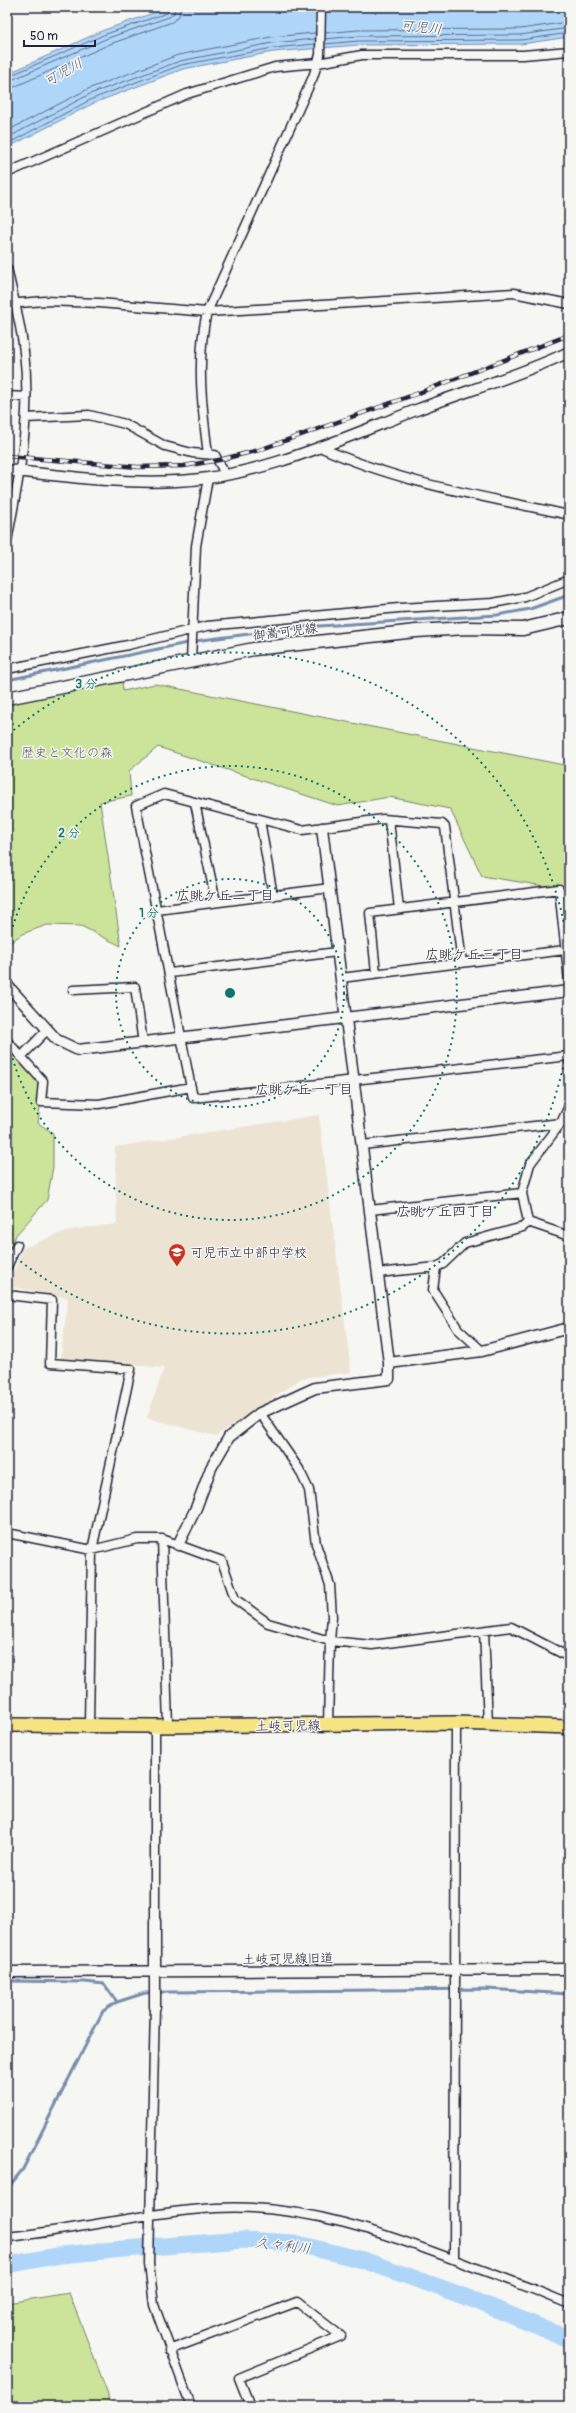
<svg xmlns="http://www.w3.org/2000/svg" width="576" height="2413" font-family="Pangolin,'Klee One',sans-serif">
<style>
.built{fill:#ece3d2}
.green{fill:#cbe49a;stroke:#76836a}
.water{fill:#afd6f9;stroke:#778ead}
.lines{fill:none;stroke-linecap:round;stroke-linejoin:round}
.shore{stroke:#5a6a87;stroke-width:1}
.stream{stroke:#778ead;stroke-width:3}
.river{stroke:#afd6f9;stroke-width:17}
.minor-casing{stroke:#22223b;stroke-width:11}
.tertiary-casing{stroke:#22223b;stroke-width:13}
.secondary-casing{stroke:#22223b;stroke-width:15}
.primary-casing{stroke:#22223b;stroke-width:16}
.minor{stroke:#f6f6f2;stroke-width:8}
.tertiary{stroke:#f6f6f2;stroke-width:10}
.secondary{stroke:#f6f6f2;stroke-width:12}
.primary{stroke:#f6e381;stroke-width:13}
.rail-casing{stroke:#22223b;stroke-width:4.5}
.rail{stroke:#f6f6f2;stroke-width:3;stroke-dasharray:9;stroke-linecap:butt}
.ring{fill:none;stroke:#0f766e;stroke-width:2;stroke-dasharray:2 4}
.labels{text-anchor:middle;stroke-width:3;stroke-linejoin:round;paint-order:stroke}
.street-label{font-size:13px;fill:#22223b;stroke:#f6f6f2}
.park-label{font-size:13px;fill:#4c5253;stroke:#f6f6f2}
.poi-label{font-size:13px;fill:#22223b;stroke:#f6f6f2;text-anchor:start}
.water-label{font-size:14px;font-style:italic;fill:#4c5874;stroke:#f6f6f2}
.neighbourhood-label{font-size:14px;fill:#22223b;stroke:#f6f6f2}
.centre{fill:#0f766e;stroke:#f6f6f2;stroke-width:2}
.ring-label{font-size:12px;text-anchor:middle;font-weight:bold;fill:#0f766e;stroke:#f6f6f2;stroke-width:3;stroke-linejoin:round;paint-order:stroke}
</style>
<rect width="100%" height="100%" fill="#f6f6f2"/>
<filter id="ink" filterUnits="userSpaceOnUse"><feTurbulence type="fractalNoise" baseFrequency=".025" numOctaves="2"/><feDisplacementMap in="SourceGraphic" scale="8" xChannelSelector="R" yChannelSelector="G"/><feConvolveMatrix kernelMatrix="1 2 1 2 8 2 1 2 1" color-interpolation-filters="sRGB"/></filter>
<g filter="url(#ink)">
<path class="built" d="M319,1115L351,1372L302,1378L216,1436L147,1418L164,1368L61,1358L68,1298L8,1286L23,1248L69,1230L117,1224L115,1147Z"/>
<path class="green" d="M122,681L123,691L155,684L569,766V890L482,876L450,809L389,797L338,806L158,747L129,771L131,796L100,802L121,946L81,926L47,925L22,934L7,945V704Z
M13,1047L43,1081L38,1123L53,1133V1167L47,1200L16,1235L7,1258V1049Z
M69,2293L108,2394L109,2406H7V2303Z"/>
<path class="water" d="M171,7H569V37L521,44L358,45L273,52L183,69L94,103L7,148V74L104,30Z"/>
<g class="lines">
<path class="shore" d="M325,33L358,30L520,29L569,22
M325,39L358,36L520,35L569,28
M325,44L358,41L521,40L569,33
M7,77L106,34L167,13L170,7
M7,82L108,38L169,17L174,13L175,7
M7,88L14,87L110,44L172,22L179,16L181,7
M7,131L88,89L178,55L271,37L315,33
M7,138L90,94L180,61L272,43L315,39
M7,144L92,99L181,65L273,48L315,44"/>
<path class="stream" d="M7,680L202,640L303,627L497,615L530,609L569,595
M7,1981L85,1982L104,1984L117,2002L145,1993L169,1992L487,1989L569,1994
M7,2189L23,2169L103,2011L117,2002"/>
<path class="river" d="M7,2265L61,2255L124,2249L243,2240L294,2243L363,2260L469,2298L569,2339"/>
<g class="minor-casing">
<path id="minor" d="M7,173L187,94L275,67L318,63L362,55H523L569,51
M7,268C13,296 21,324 24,352C32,415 19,479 7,541
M7,304L45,301L99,303L207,312L514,293L569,304
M7,396L26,397
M26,418L89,415L125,424L165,446L192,453L215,455L225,474
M320,447C398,483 486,497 569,515
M208,454C202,408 196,358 207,312L313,77L320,55L321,7
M191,661L196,546L208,478
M7,669L128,645L207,626L399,608L493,603L525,597L569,579
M195,803L216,902
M260,820L273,896
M389,820L399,909
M157,910L330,888
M462,963L445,827L442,824L383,819L302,830L164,794L136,806L193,1098L569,1056
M170,973L337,952
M376,973L370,913L559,889L569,981
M341,978L565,950
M73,990L135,987L143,1043
M7,1041L43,1081L41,1102L99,1104L191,1087
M21,1057L47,1030
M362,1145L561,1123
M370,1210L522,1193
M528,1222L569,1236
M7,1267L17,1245
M436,1267L433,1290L458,1329L482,1351
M378,1273L436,1267L443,1264L465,1243L523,1227L528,1222L522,1193L530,1164L561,1123L569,1106
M7,1295L52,1300L50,1363L131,1369L92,1550L89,1724
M260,1413L299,1469L309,1490L316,1544L330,1585L332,1617L330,1641L328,1724
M7,1533L92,1550L137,1539H162L222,1561L235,1599L268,1623L330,1641L372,1645L511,1627L569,1657
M162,1539L168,1726
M484,1631L488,1724
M155,1726V1921
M155,2007L149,2264L154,2305L191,2406
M7,2237C77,2230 146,2212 216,2208C303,2203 388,2234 468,2265C502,2277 536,2290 569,2304
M454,2259L456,1723
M169,2350L297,2302L341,2336L239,2378L250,2406"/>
</g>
<g class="tertiary-casing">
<path id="tertiary" d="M7,470C62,476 120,484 176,481C258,478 343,438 419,409C469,390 521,375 569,352
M7,985L57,1040L78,1050L569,991
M389,1363L482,1351L569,1328
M178,1545L196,1508L211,1468L229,1437L260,1413L315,1388L389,1379V1363L322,828
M155,1921V2007
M7,1972L569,1969"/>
</g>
<g class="secondary-casing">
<path id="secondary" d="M7,698L254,649L416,631L467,628L523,629L569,618"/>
</g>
<g class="primary-casing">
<path id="primary" d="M7,1725L155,1726L456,1723L569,1727"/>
</g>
<use href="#minor" class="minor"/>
<use href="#tertiary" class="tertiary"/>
<use href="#secondary" class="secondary"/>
<use href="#primary" class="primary"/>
<g class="rail-casing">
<path id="rail" d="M7,456L138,467L184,466L219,460L259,450L416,394L569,335"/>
</g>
<use href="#rail" class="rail"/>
</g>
</g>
<g class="ring">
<circle cx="230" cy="993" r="114"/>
<path d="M7 950A227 227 0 1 1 7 1036"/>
<path d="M569 1032A341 341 0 0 1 9 1252M9 734A341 341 0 0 1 569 954"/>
</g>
<defs>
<g id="school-pin" transform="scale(0.9)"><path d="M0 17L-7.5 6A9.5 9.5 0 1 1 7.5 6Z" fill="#c8321e" stroke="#f6f6f2"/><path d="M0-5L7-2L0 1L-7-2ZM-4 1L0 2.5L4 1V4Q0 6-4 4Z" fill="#fff"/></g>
</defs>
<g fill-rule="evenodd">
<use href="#school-pin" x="177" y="1252"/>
</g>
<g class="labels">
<g class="street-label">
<text transform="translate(285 631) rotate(-7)" y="5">御嵩可児線</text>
<text transform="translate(288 1725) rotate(-1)" y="5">土岐可児線</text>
<text transform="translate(288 1958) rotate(-1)" y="5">土岐可児線旧道</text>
</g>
<g class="park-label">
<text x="67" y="757">歴史と文化の森</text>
</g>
<g class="poi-label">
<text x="190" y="1257">可児市立中部中学校</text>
</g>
<g class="water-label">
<text transform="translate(421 27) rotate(6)" y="5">可児川</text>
<text transform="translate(63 72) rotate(-29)" y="5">可児川</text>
<text transform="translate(283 2245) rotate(7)" y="5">久々利川</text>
</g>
<g class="neighbourhood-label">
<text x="225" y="900">広眺ケ丘二丁目</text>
<text x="474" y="959">広眺ケ丘三丁目</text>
<text x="304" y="1094">広眺ケ丘一丁目</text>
<text x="445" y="1216">広眺ケ丘四丁目</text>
</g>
</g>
<circle cx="230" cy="993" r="6" class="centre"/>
<g class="ring-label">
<text x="86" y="688">3 分</text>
<text x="69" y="837">2 分</text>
<text x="149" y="917">1 分</text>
</g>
<rect width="576" height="2413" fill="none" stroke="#f6f6f2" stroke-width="24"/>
<rect x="12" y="12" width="552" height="2389" fill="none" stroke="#22223b" stroke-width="1.5" filter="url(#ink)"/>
<path d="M24 40v6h71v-6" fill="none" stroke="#22223b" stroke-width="2"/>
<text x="30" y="40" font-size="12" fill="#22223b" stroke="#f6f6f2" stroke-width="3" paint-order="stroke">50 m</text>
</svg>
